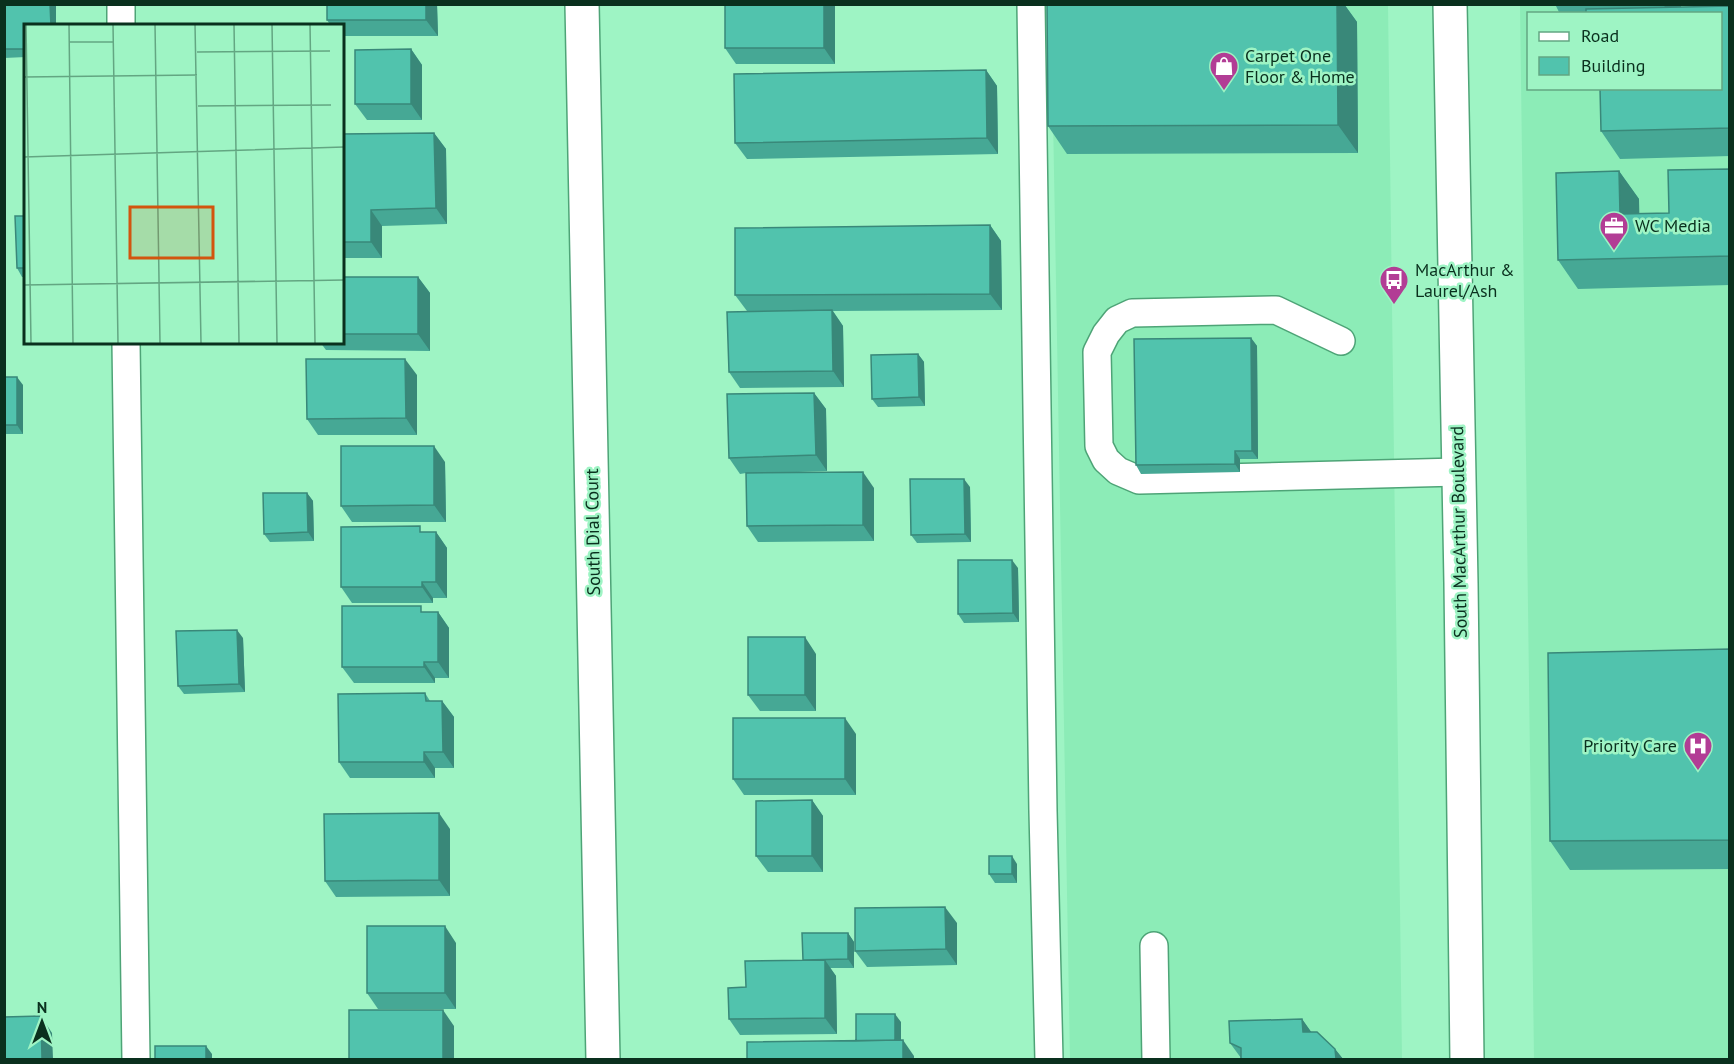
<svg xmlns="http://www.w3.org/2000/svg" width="1734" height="1064" font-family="'PT Sans',sans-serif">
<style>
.built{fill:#8cecb7;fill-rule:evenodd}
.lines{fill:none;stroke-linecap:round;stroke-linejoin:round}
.lane-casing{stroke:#4ea477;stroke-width:30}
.street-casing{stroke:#4ea477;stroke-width:36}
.secondary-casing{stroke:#4ea477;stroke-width:36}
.lane{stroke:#fff;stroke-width:27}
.street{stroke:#fff;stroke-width:33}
.secondary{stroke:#fff;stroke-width:33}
.wall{fill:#46a895}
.shaded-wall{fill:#398879}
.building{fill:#51c3ad;stroke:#398879;stroke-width:1.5}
.labels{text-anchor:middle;stroke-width:5;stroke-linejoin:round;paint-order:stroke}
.poi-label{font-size:18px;fill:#0a301e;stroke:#9ef4c4;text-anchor:start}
.street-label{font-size:18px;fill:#0a301e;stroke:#9ef4c4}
.inset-road{fill:none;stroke:#63a682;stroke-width:1.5}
.view{fill:#d2550e;fill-opacity:0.15;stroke:#d2550e;stroke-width:3}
.inset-edge{fill:none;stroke:#0a301e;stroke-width:3}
</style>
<rect width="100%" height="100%" fill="#9ef4c4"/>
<path class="built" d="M1051,5H1388L1402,1059H1070Z
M1520,5H1729V1059H1534ZM1528,14H1720V88H1528Z"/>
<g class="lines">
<g class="lane-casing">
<path id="lane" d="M121,4V26
M1031,4L1043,811L1049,1060
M1341,341L1276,310L1132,313L1117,320L1106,334L1097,352L1099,446L1106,460L1118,471L1139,480L1458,472
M126,342L136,1060
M1154,946L1156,1060"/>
</g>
<g class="street-casing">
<path id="street" d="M582,4L603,1060"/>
</g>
<g class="secondary-casing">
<path id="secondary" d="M1450,4L1461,583L1467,1060"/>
</g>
<use href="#lane" class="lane"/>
<use href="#street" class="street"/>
<use href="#secondary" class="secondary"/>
</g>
<path class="wall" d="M4,4H56V26H26V57L4,58Z
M437,4L438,36H342V26H331L327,20Z
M725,4H835V64H736L725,48Z
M1047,4H1344L1357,22L1358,153L1067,154L1048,126Z
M1555,4H1681V7L1730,6V156L1620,159L1601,131L1720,14H1560Z
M411,49L422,65V120H367L355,104Z
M986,70L997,86L998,154L747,159L735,143Z
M434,133L446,149L447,224L382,226V258H342V134Z
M1730,169V285L1578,289L1558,260L1619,171L1639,199V213H1669Z
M26,216V277H22L17,268Z
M990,225L1001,241L1002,310L833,311L843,326L844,387L740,388L729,372L747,311L735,295Z
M342,277H418L430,293V351L326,350L320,342H342Z
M1251,338L1257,346L1258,459H1240V472L1141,474L1136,465Z
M918,354L924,362L925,406L878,407L872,399Z
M417,375V435H318L307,419Z
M4,377L23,385V434H4Z
M814,393L826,409L827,471L770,473L874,488V541L758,542L747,526L746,473L740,474L729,458Z
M445,462L446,522H352L341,506Z
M970,487L971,542L917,543L911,535Z
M307,493L313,501L314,541L270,542L264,534Z
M424,532H436L447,548V598H433V603H352L341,587Z
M1018,568L1019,622L964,623L958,614Z
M425,612H438L449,628V678H435V683H354L342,667Z
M243,638L245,692L184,694L178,686Z
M1730,649V869L1570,870L1550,841Z
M816,654V711H760L748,695Z
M425,693L430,701H442L454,717V768H435V778H350L339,762Z
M856,734V795H744L733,779Z
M812,800L823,816V872H768L756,856Z
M450,829V896L336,897L325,881Z
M1017,864V883H995L989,874Z
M957,923V965L867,967L855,951Z
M848,933L854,942V968H830L836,976L837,1034L740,1035L729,1019L746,987L803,961Z
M456,943V1009H378L367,993Z
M1302,1019L1311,1032L1335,1049L1343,1059H1241V1058L1230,1043Z"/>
<path class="shaded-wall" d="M50,4H56V26H51Z
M426,4H437L438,36L426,20Z
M824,4H835V64L824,48Z
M1337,4H1344L1357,22L1358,153L1338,125Z
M1663,4H1681V14H1669Z
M411,49L422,65V120L411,104Z
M986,70L997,86L998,154L987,138Z
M434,133L446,149L447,224L436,208Z
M1619,171L1639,199L1640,242L1620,214Z
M371,210L382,226V258L371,242Z
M990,225L1001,241L1002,310L990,294Z
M418,277L430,293V351L418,334Z
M832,310L843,326L844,387L833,371Z
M1251,338L1257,346L1258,459L1252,451Z
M918,354L924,362L925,406L919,397Z
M405,359L417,375V435L406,418Z
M17,377L23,385V434L17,425Z
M814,393L826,409L827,471L816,455Z
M434,446L445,462L446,522L434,505Z
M1235,451L1240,459V472L1235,464Z
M863,472L874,488V541L863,525Z
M964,479L970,487L971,542L965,534Z
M307,493L313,501L314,541L308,532Z
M436,532L447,548V598L436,582Z
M1012,560L1018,568L1019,622L1013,613Z
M422,582L433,598V603L422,587Z
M438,612L449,628V678L438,662Z
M237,630L243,638L245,692L239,684Z
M805,637L816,654V711L805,695Z
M424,662L435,678V683L424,667Z
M442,701L454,717V768L443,752Z
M845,718L856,734V795L845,779Z
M424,752L435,768V778L424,762Z
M812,800L823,816V872L812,856Z
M439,813L450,829V896L439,880Z
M1012,856L1017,864V883L1012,874Z
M945,907L957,923V965L946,949Z
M445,926L456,943V1009L445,993Z
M848,933L854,942V968L848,959Z
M825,960L836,976L837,1034L825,1018Z
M443,1010L454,1026V1059H443Z
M895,1014L901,1022V1049L895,1041Z
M41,1016L52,1033L53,1059H42Z
M1302,1019L1322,1047L1303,1032Z
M903,1040L914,1056V1059H903Z
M206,1046L212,1054V1059H206Z
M1335,1049L1343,1059H1336Z"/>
<path class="building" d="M4,4H50L51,26H26V49H4Z
M327,4H426V20H327Z
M725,4H824V48H725Z
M1047,4H1337L1338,125L1048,126Z
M1555,4H1584L1555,5Z
M1730,6V128L1601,131L1600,88H1720V14H1586V9Z
M411,49V104H355V50Z
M986,70L987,138L735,143L734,74Z
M434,133L436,208L371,210V242H342V134Z
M1730,169V256L1558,260L1556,173L1619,171L1620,214L1669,213L1668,170Z
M15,216H26V268H17Z
M990,225V294L735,295V228Z
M342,277H418V334H342Z
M832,310L833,371L729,372L727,312Z
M1251,338L1252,451H1235V464L1136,465L1134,339Z
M918,354L919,397L872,399L871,355Z
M306,359H405L406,418L307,419Z
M4,377H17V425H4Z
M814,393L816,455L729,458L727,394Z
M341,446H434V505L341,506Z
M863,472V525L747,526L746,473Z
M910,479H964L965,534L911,535Z
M263,493H307L308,532L264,534Z
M420,526V532H436V582H422V587H341V527Z
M958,560H1012L1013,613L958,614Z
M342,606H421V612H438V662H424V667H342Z
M237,630L239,684L178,686L176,631Z
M748,637H805V695H748Z
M1730,649V840L1550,841L1548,653Z
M425,693L426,701H442L443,752H424V762H339L338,694Z
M733,718H845V779H733Z
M812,800V856H756V801Z
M439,813V880L325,881L324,814Z
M989,856H1012V874H989Z
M945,907L946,949L855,951V908Z
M367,926H445V993H367Z
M802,933H848V959L803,960Z
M825,960V1018L729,1019L728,988L746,987L745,961Z
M349,1010H443V1059H349Z
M856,1014H895V1040L856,1041Z
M41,1016L42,1059H4V1017Z
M1302,1019L1303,1032H1317L1335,1049L1336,1059H1241V1048L1230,1043L1229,1021Z
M903,1040V1059H747V1042Z
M155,1046H206V1059H155Z"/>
<defs>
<g id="shop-pin" transform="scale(1.5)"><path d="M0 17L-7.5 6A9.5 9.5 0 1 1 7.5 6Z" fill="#b23d95" stroke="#9ef4c4"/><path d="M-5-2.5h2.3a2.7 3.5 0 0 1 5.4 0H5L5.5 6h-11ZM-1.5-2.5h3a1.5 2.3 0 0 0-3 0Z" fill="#fff"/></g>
<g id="office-pin" transform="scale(1.5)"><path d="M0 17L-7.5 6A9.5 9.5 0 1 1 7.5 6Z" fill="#b23d95" stroke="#9ef4c4"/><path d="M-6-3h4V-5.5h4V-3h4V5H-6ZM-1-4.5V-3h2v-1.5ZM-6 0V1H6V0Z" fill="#fff"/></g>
<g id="bus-pin" transform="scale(1.5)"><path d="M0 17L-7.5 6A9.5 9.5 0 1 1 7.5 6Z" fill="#b23d95" stroke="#9ef4c4"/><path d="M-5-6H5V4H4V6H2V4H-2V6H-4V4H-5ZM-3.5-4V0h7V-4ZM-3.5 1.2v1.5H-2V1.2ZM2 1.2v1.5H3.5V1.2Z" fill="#fff"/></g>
<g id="hospital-pin" transform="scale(1.5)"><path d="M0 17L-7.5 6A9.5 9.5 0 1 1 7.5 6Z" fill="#b23d95" stroke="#9ef4c4"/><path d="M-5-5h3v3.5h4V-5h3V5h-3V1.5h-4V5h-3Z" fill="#fff"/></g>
</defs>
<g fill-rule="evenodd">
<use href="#shop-pin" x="1224" y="66"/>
<use href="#office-pin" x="1614" y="226"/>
<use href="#bus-pin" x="1394" y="280"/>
<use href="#hospital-pin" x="1698" y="746"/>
</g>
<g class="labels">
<g class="poi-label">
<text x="1245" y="62">Carpet One<tspan x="1245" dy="21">Floor &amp; Home</tspan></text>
<text x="1635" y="232">WC Media</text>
<text x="1415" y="276">MacArthur &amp;<tspan x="1415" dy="21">Laurel/Ash</tspan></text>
<text x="1677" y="752" text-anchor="end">Priority Care</text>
</g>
<g class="street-label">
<text transform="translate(593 532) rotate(-91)" y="6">South Dial Court</text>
<text transform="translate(1459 532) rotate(-91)" y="6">South MacArthur Boulevard</text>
</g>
</g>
<g transform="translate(24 24)">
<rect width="320" height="320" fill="#9ef4c4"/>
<path class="inset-road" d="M2,0L7,319M45,0L49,319M89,0L94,319M131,0L136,319M171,0L177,319M210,0L215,319M248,0L253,319M286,0L291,319M45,18H90M173,28L306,27M0,53L173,51M174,82L307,81M0,133L320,123M0,261L320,256"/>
<path class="view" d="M106,183H189V234H106Z"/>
<rect width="320" height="320" class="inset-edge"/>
</g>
<rect width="1734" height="1064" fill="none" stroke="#0a301e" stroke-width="12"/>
<rect x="1527" y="12" width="195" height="78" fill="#9ef4c4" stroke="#63a682" stroke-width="1.5"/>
<rect x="1539" y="32" width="30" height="9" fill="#ffffff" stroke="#63a682" stroke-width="1.5"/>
<text x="1581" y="42" font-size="18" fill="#0a301e">Road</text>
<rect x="1539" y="57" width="30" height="18" fill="#51c3ad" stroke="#63a682" stroke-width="1.5"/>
<text x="1581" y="72" font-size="18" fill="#0a301e">Building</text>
<g transform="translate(42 1022)" stroke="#9ef4c4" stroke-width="4.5" paint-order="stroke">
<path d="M0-4.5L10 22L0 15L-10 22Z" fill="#0a301e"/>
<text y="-9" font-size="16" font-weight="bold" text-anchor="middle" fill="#0a301e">N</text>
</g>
</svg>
